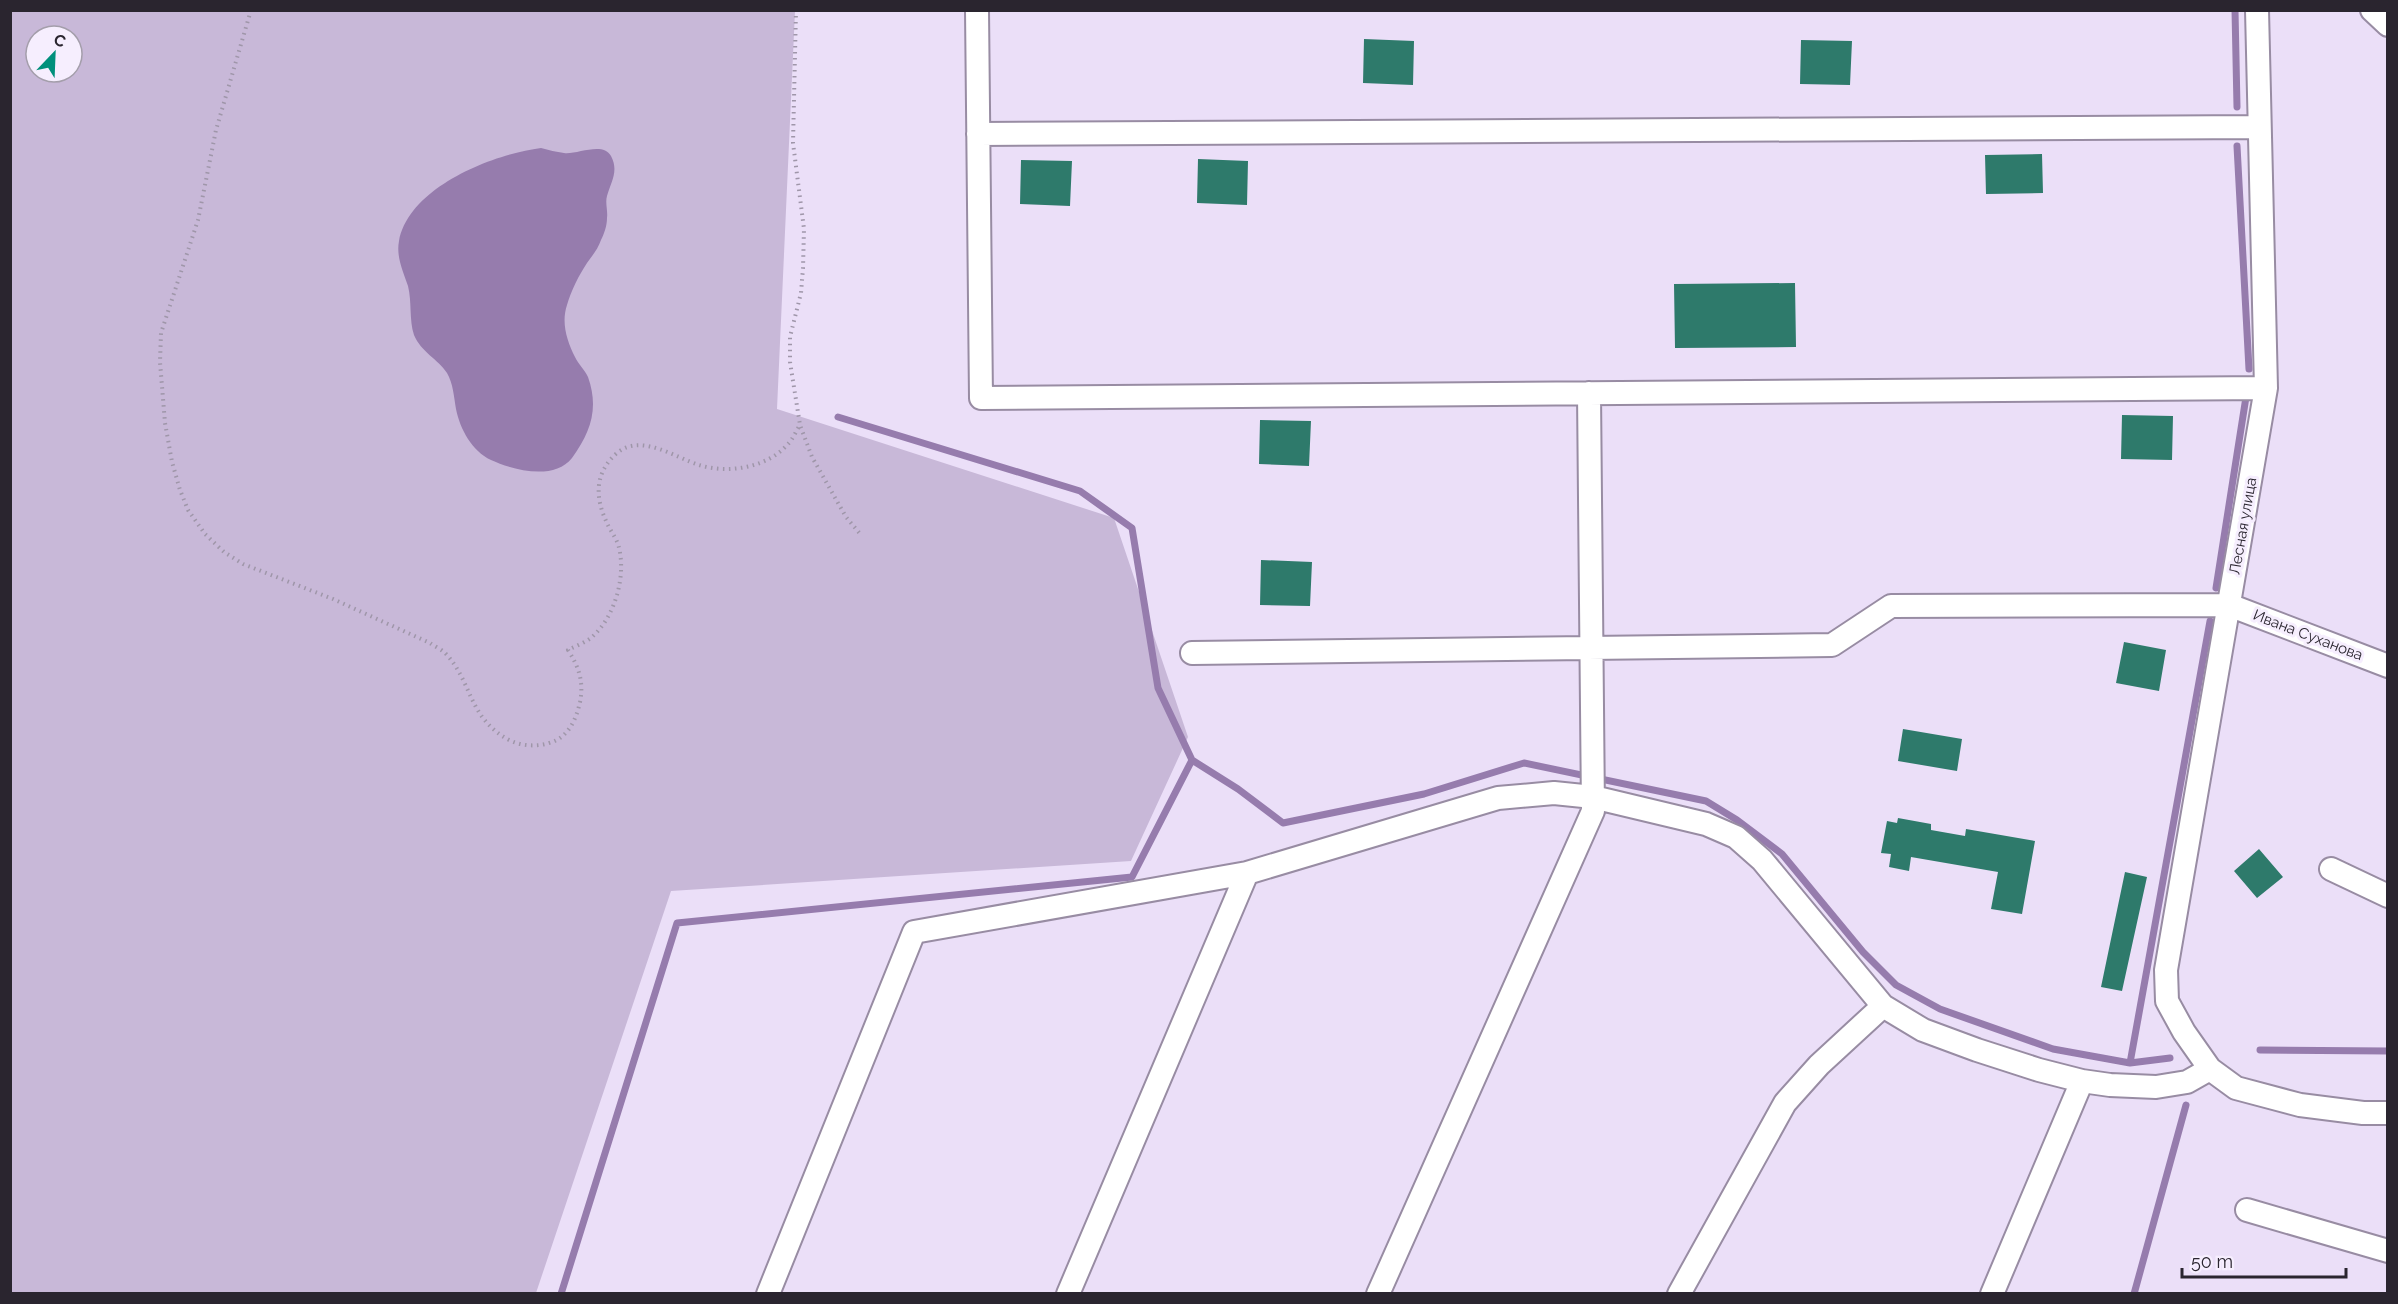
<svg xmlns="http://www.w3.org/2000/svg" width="2398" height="1304" font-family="Raleway,sans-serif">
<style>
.green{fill:#c8b8d8;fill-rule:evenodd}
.water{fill:#967cad}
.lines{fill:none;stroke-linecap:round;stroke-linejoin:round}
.stream{stroke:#967cad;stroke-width:7}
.building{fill:#2e7a6b}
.street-casing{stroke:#988ca3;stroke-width:26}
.path{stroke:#9f96a9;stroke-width:4;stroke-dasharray:1.5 4.5;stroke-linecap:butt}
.street{stroke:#fff;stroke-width:22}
.labels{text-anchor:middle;stroke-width:6;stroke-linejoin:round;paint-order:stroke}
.street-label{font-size:15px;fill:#2a252f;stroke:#f6eefe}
</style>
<rect width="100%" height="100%" fill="#ebdff8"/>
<path class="green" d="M10,11H795L777,409L1114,518L1188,737L1131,861L671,891L536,1293H11ZM36,36H72V72H36Z"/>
<path class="water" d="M541,148C549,150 556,152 564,153C576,155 603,141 611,156C619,171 611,182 607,196C605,203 608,211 607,218C607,226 604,234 601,240C598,249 592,256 587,263C579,275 571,291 567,305C561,323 567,341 575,357C578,364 585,370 588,377C599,408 591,432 572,458C554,481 513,470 491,460C472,451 460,429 456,409C454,397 453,383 447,373C438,359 421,352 414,335C409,320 412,302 408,286C403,271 396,257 399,241C409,187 493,154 541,148Z"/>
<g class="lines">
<path class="stream" d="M2235,10L2237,107
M2237,146L2249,369
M838,417L1080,491L1132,528L1158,688L1192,760L1238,789L1283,823L1424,794L1524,763L1706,801L1737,820L1782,854L1863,952L1896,985L1940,1009L2053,1049L2130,1063L2170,1058
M2216,588L2246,397
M2260,1050L2388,1051
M2130,1063L2210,621
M561,1294L677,923L1132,877L1192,760
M2134,1294L2186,1105"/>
</g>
<path class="building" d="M1364,39L1414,41L1413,85L1363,83Z
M1801,40L1852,41L1850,85L1800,84Z
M2042,154L2043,193L1986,194L1985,155Z
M1198,159L1248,161L1247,205L1197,203Z
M1021,160L1072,161L1070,206L1020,204Z
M1795,283L1796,347L1675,348L1674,284Z
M2122,415L2173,416L2172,460L2121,459Z
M1260,420L1311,421L1309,466L1259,464Z
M1261,560L1312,562L1310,606L1260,605Z
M2124,642L2166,650L2159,691L2116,683Z
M1903,729L1962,739L1957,771L1898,761Z
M1898,818L1931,824V830L1965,836L1966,829L2035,841L2022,914L1991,909L1998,872L1911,857L1909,871L1889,867L1891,854L1881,853L1887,821L1897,823Z
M2259,849L2283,877L2257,898L2234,871Z
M2125,872L2147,877L2122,991L2101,987Z"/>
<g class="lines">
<g class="street-casing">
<path id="street" d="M977,10L981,398L2266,388
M2257,10L2266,388L2166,970L2167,1001L2184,1032L2210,1069L2236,1088L2300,1105L2363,1113H2388
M2372,10L2388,25
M978,134L2259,127
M1192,653L1832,645L1891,606L2229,605L2388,666
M2331,869L2388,896
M2247,1210L2388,1251
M768,1294L914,932L1247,873L1498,798L1554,793L1593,797L1706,824L1736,837L1762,860L1883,1006L1923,1030L1977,1050L2039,1070L2082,1081L2110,1085L2156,1087L2187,1082L2210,1069
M1068,1294L1247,873
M1378,1294L1593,811L1589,393
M1679,1294L1785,1103L1819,1065L1883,1006
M1992,1294L2082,1081"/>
</g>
<path class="path" d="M251,10L216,130L198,220L161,333L160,362L165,423L172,462L180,490L188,510L205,534L224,552L243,564L333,599L430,643C434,646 441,649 445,653C473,682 467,717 509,740C521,746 536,747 549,743C568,738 576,720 580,702C584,682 579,667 568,650C576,646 586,642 592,637C616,616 627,573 618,544C615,536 610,530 607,523C595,498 594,473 617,453C641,433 674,457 699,465C728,474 767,468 788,444C793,439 796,431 800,425
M796,10L793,143L804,229L803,268L801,293L790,337V362L800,425L812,457L846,517L862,536"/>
<use href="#street" class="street"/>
</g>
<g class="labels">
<g class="street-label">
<text transform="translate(2243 526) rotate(-80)" y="5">Лесная улица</text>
<text transform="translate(2308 635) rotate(21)" y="5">Ивана Суханова</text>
</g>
</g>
<rect width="2398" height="1304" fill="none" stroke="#2a252f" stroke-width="24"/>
<g transform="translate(54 54) rotate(23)"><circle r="28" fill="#f6eefe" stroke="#a49eab" stroke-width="1.5"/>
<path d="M0-4.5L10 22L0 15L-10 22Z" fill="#00907c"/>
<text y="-9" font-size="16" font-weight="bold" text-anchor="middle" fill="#2a252f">С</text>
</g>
<path d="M2182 1268v9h164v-9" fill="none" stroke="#2a252f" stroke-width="3"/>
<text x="2191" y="1268" font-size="18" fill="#2a252f" stroke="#f6eefe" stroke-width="4.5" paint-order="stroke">50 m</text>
</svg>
